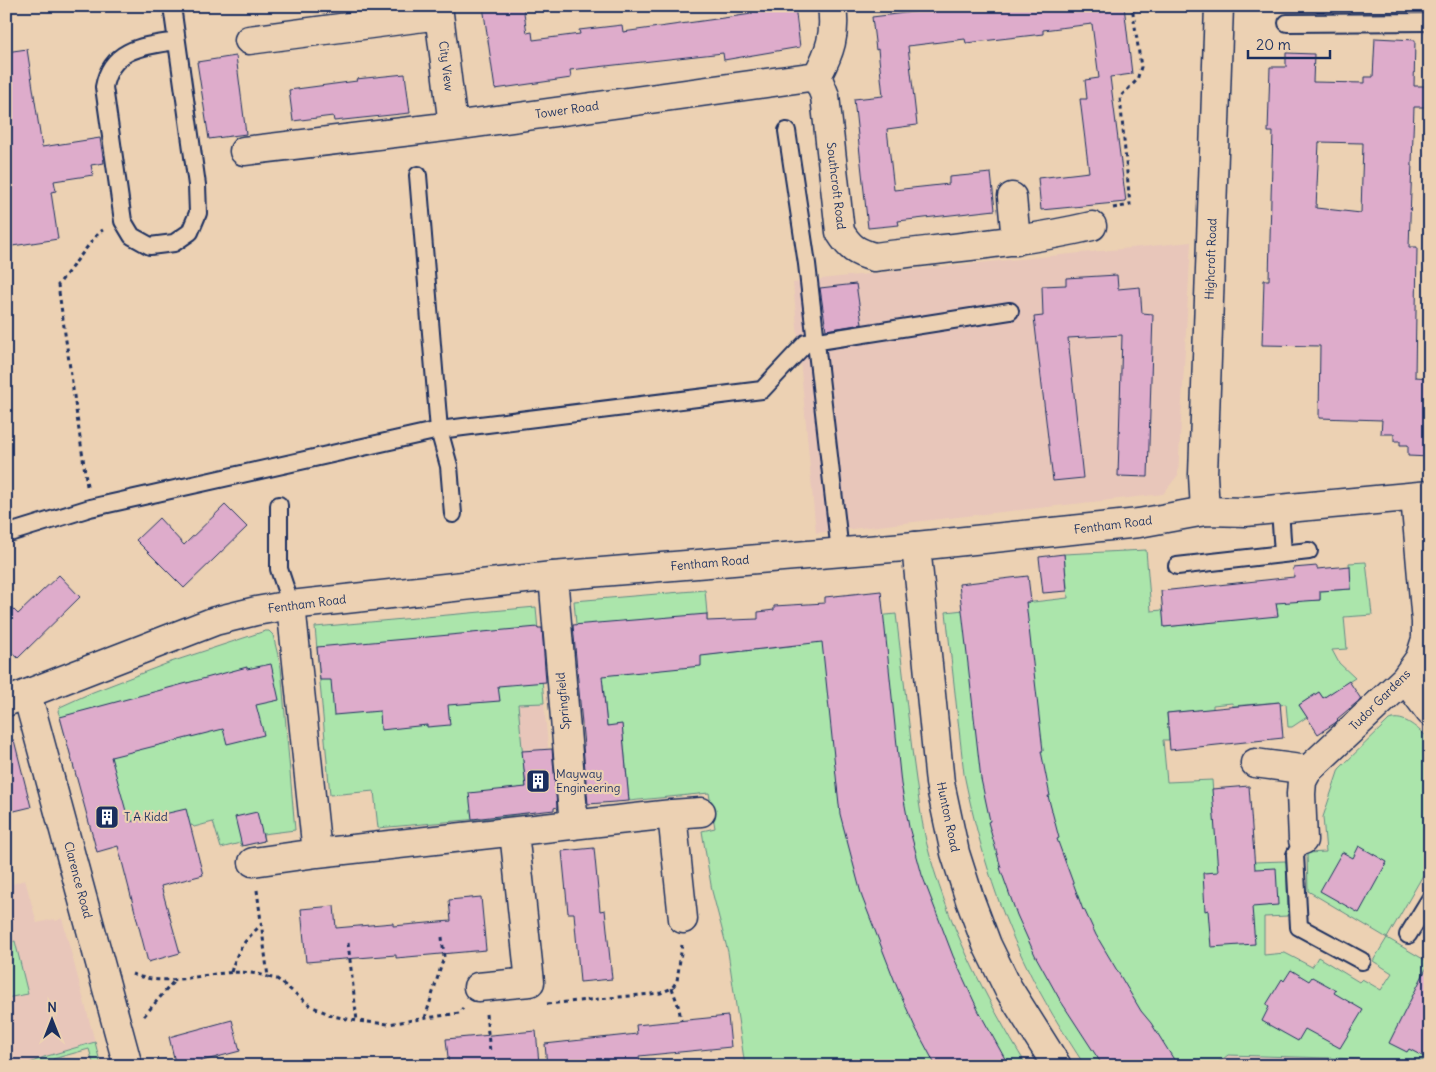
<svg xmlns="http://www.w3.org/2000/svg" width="1436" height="1072" font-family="Delius,sans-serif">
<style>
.built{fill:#e8c6ba}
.green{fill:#abe5ab;stroke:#638a84}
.building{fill:#deaccb;stroke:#1b2f5e;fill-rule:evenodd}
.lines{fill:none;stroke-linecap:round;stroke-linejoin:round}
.lane-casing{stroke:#1b2f5e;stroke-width:20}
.street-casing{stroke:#1b2f5e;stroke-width:31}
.secondary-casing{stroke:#1b2f5e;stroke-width:31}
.path{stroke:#1b2f5e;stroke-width:3;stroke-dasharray:4 4;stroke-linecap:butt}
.lane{stroke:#ecd1b3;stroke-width:16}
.street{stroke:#ecd1b3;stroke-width:28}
.secondary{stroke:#ecd1b3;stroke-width:28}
.labels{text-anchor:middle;stroke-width:4.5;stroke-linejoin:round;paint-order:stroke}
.street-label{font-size:12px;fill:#1b2f5e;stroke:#ecd1b3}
.poi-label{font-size:12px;fill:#1b2f5e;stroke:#ecd1b3;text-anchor:start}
</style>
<rect width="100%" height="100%" fill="#ecd1b3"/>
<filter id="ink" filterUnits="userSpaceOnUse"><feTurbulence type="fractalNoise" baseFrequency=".02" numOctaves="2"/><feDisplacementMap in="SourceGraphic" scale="10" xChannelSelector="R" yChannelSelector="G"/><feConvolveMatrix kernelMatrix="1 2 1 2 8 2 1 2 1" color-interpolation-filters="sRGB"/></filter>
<g filter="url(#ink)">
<path class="built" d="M1191,242L1178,475L1163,494L816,533L793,283L829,278Z
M518,703H544L554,810L528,813Z
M25,880L37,923L54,919L56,921L62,918L95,1042L44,1057L23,1066H6V998L28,994L15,941L6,943V886Z
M1228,1055L1430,1061V1066H1214Z"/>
<path class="green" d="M1146,550L1151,611L1163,610L1164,627L1278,615L1276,601L1320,600V591L1351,589L1349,563L1366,562L1372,615L1344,617L1347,649L1332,650L1339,663L1355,678L1323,698L1319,692L1299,705L1307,717L1292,727H1288L1286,704L1280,705L1279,702L1233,706L1232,703L1213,705V709L1167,713L1169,740H1163L1167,782L1212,780L1216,835L1254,862L1286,861L1288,916L1264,917V955L1285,953L1312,967L1318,957L1359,982L1362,979L1381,990L1392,973L1373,961L1387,938L1308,891L1307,853L1326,852L1323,817L1339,769L1389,720C1405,714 1418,730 1430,739V863L1387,938L1430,963V1061L1228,1055L1214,1066H1085C1063,1032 1042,999 1025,963C996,904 977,838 964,774L946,612L1068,598L1064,554Z
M705,590L707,614L706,655L800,645L819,622L896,614C902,662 907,710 913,758C917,786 920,814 926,841C946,921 984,996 1027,1066H745L728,952L712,891L702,831L715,828L709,793L629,801L622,725L607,726L603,684L587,685V695L579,696V658L574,601Z
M536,607L544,703L518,704L528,813L501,817L378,828L374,791L330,795L315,627Z
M265,631H269L273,635L281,668L295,830L263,834L264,841L241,846L240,843L221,848L213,822L194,827L192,825L134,841L79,785L60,717L58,711L60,707L93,692L171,662Z
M15,941L28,994L6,998V943Z
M95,1042L101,1066H94L89,1049L53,1059L54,1066H23L44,1057Z"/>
<path class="building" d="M483,6H523L527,33L532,32L533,40L580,34L579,30L622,25L623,32L752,14L751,6H795L800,47L724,60L723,53L570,70L571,78L495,89Z
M962,6H1124L1132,74L1110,77L1126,202L1041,210L1038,178L1089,172L1080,99H1087L1085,80L1099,78L1092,24L1043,30V34L966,43L965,39L908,46L917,125L887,129L894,190L949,184V177L991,173L995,210L898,221L899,225L868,228L854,99L883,96L878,49L876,50L872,17Z
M1375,38L1415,40L1414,86H1425V107H1414L1409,247H1417L1415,377L1430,378V457L1408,456V445H1400V441H1394V434H1381L1382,420L1319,418L1320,346L1262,345L1264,280H1269L1271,198L1273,132H1268L1270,67H1286V53L1314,54L1313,82L1365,83V77H1373ZM1319,142L1363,143L1361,213L1316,208Z
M27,49L42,147L100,138L104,163L91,165L93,175L54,181L56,191L51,192L58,239L6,247V52Z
M236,56L246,134L209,139L197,62Z
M405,74L410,113L334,121L333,116L293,121L289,90L357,81L356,79Z
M1117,275L1118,289L1140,287L1142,313L1153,314L1148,477L1118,476L1122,335L1068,338L1083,478L1053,481L1034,317L1043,316L1042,286L1066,285V278Z
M856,284L862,324L826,330L820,288Z
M225,505L247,527L184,588L136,540L159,518L184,545Z
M1064,554L1067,591L1043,593L1039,557Z
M1317,566V569L1350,566L1351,589L1320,591V600L1276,603L1278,616L1164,627L1161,591L1294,577L1293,568Z
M59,575L80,597L18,658L6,647V602L18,614Z
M1028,576L1031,602H1026L1043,751H1041L1050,796H1048L1059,838L1057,839L1083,910L1084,909L1096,935L1141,1011L1151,1023L1178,1066H1103L1060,1000L1035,955L1017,915L1000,868H1001L988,822L990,821L981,779L959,584Z
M881,591L901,784L909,827L922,875L953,956L978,1010L1009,1066H936L915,1027L897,987L862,897L840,814L822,642L701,656V666L602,676L607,726L622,724L629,801L588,804L583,746H584L573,625L707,614V621L758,619V612L774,610V606L825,603V597Z
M538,627V628H542L546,682L498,686L500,701L448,705L450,725L427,727V725L381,730L380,711L334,715L331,680H320L317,647Z
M271,664L279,700L256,705L264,735L227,744L223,729L111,757L129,822L186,809L203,875L161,886L180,953L148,962L118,846L97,852L60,717L247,667V669Z
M1349,681L1361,699L1337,719L1338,720L1335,723L1318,734L1299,705L1319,692L1323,698Z
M1280,702L1283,738L1170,750L1167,713Z
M14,740L31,807L6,813V741Z
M552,749L557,807L554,808V810L472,819L469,793L526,787L522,751Z
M1249,786L1255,869L1276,868L1278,905L1252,907L1255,944L1211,947L1208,910L1205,911L1203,873L1218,872L1212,789Z
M257,812L264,841L242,846L235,817Z
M1359,846L1387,862L1359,913L1320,891L1342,852L1353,858Z
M594,848L600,911L605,910L612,979L580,982L574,913H568L562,851Z
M481,897L486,950L396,958V955L306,962L301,909L334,906L336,928L393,923V926L451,921L449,900Z
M1430,961V1060L1409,1049L1407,1052L1389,1043Z
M1291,970L1309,981L1312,977L1336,990L1334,993L1363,1010L1340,1048L1305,1029L1298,1041L1262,1021L1269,1007L1266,1005L1282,979L1284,981Z
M728,1016L731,1047L639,1056L641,1066H547L545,1044L637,1034L636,1025Z
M232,1020L240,1051L183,1066H176L169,1037Z
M536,1031L539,1063L512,1066H449L446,1039Z"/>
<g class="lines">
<g class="lane-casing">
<path id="lane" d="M172,6L197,185L198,213L190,232L174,243L150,246L132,236L123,221L104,87C111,48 144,46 176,41
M1287,23L1430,22
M787,131L807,264L840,552
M418,175L439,430L449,466L453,514
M279,505V569L291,605
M1280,509L1283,554
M6,534L90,508L439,430L762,390L806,343L1010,311
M1177,566L1309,551
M1303,840L1295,855L1299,927L1362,961
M1408,935L1430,899"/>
</g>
<g class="street-casing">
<path id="street" d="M438,6L453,126
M249,40L439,15
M817,76L825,96L840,232C850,248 856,252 874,257C947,248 1020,243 1092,226
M244,151L453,126L817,76C830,52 836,35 832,6
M1012,197L1016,241
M1205,511L1203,475L1219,6
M916,546L940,783L955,853L970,900L987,945L1008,988L1057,1066
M553,576L574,825
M291,605L317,853
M1405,679L1430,712
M27,694L128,1066
M1255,763L1308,770
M672,814L683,919
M1303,840L1301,794L1302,781L1308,770L1405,679L1420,658L1426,639V622L1415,497
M253,862L317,853L672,814L701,812
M478,987L530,982L514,832"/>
</g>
<g class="secondary-casing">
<path id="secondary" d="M6,702L215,621L256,611L291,605L553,576L916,546L1139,523L1205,511L1245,512L1430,495"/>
</g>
<path class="path" d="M1113,208L1130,205L1120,97L1137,80L1141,67L1132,6
M87,486L58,285L98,233L103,230
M257,890L268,977L277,979L311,1006L333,1016L357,1021L388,1024L459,1013L463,1008
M348,943L357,1021
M231,972C238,949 243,942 261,925
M132,974C177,992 224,961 268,977
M672,988L679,1008L681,1021
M547,1004L661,993L672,988L677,981L682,945
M486,1014L490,1052
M144,1016L174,981
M425,1018L444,957L442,937"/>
<use href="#lane" class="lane"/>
<use href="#street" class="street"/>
<use href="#secondary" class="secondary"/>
</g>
</g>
<defs>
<g id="building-square" transform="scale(1.25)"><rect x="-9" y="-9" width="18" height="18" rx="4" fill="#1b2f5e" stroke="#ecd1b3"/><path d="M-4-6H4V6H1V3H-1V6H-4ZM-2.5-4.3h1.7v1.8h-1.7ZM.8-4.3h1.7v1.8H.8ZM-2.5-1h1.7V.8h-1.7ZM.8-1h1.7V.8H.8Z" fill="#fff"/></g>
</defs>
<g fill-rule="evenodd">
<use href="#building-square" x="538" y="781"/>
<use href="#building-square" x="107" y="817"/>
</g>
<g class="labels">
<g class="street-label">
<text transform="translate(446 66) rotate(83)" y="4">City View</text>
<text transform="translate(567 110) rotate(-8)" y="4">Tower Road</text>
<text transform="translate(836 186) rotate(83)" y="4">Southcroft Road</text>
<text transform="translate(1211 259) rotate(-88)" y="4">Highcroft Road</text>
<text transform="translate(1113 525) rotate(-7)" y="4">Fentham Road</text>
<text transform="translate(710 563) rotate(-5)" y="4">Fentham Road</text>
<text transform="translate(307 604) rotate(-7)" y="4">Fentham Road</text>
<text transform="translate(1380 700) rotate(-45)" y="4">Tudor Gardens</text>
<text transform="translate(563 701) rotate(-95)" y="4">Springfield</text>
<text transform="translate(948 817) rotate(78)" y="4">Hunton Road</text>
<text transform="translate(78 880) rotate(75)" y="4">Clarence Road</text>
</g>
<g class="poi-label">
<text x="556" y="778">Mayway<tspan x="556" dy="14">Engineering</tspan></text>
<text x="124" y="821">T A Kidd</text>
</g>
</g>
<rect width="1436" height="1072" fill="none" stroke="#ecd1b3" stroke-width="25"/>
<rect x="12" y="12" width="1411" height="1047" fill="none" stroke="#1b2f5e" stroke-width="2" filter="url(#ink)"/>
<g transform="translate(52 1020)" stroke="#ecd1b3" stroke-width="4" paint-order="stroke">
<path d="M0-4L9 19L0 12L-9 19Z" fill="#1b2f5e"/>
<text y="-8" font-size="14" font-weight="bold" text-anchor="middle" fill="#1b2f5e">N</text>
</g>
<path d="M1248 50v8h82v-8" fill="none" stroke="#1b2f5e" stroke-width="2.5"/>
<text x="1256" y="50" font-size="15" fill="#1b2f5e" stroke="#ecd1b3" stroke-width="4" paint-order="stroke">20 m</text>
</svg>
